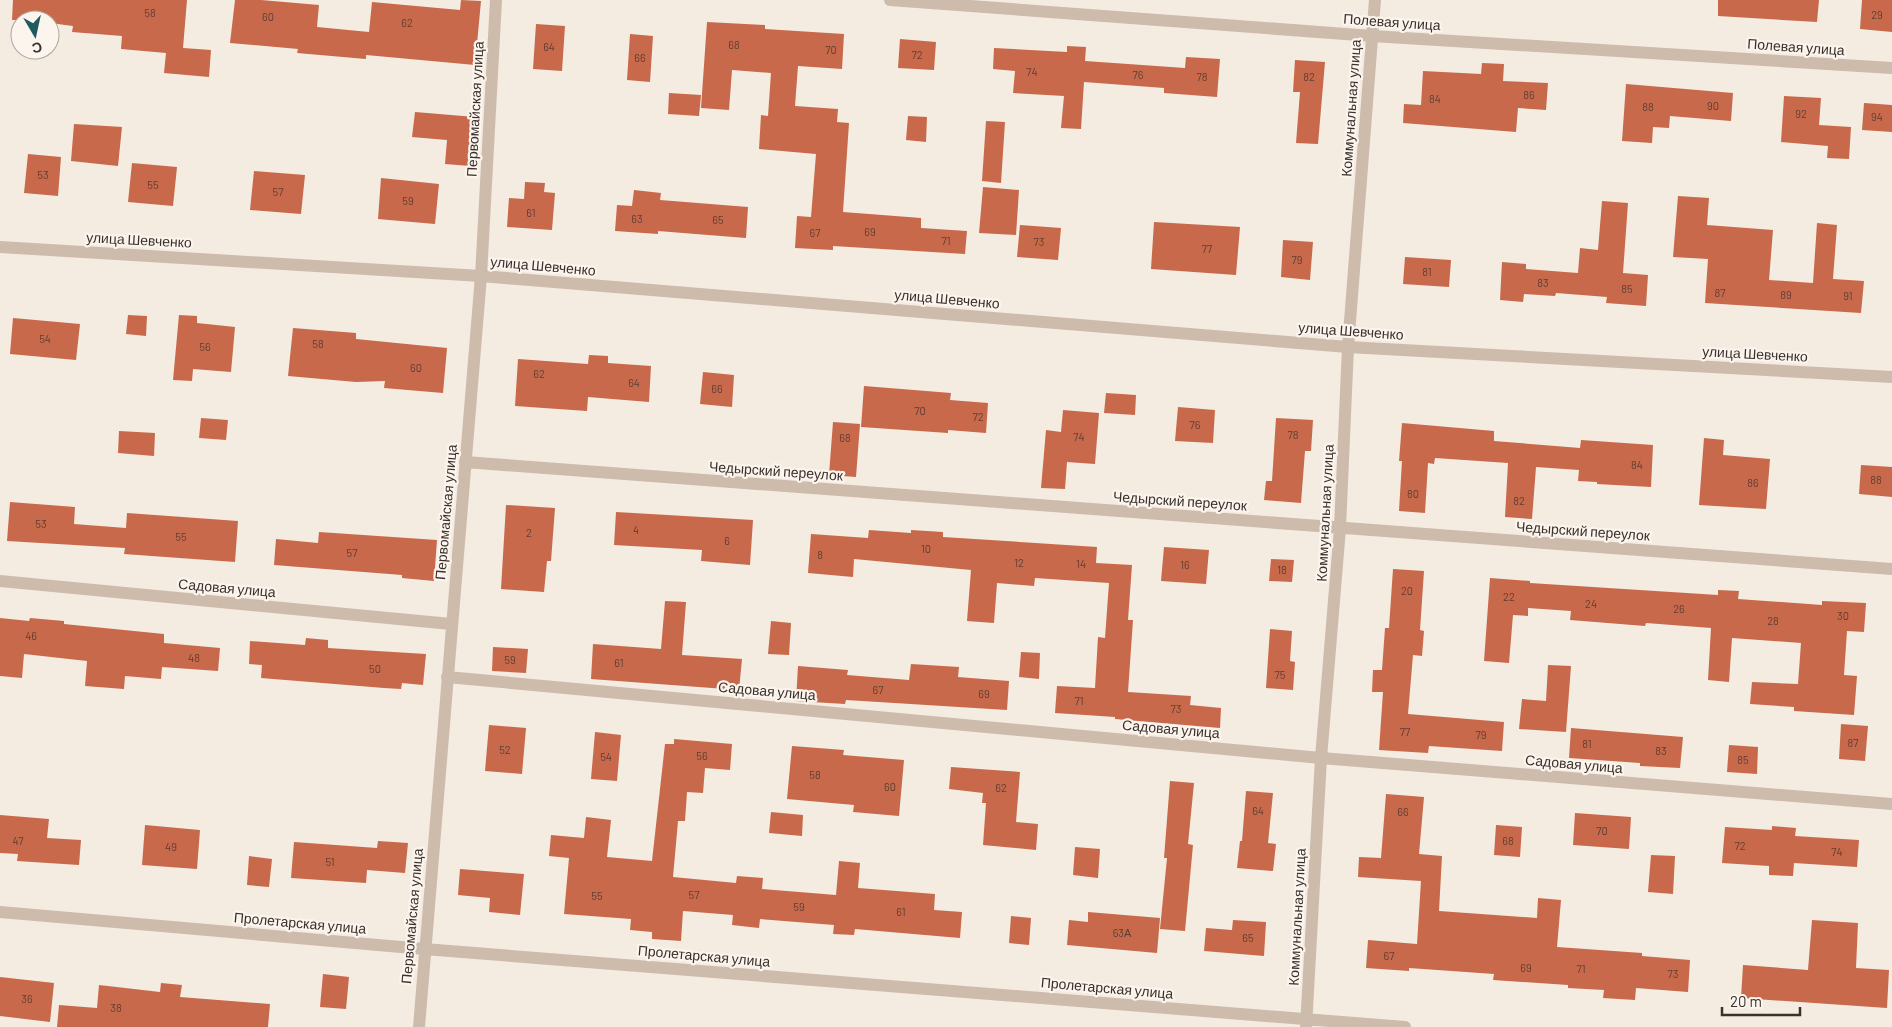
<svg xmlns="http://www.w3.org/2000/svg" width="1892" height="1027" font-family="Barlow,sans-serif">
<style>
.building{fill:#c8694b}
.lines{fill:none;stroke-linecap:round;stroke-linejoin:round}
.minor{stroke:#cdbbac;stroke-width:12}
.tertiary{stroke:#cdbbac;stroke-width:12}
.labels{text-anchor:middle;stroke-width:4.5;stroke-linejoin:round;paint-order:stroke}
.number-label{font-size:11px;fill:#5e3e33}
.street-label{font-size:14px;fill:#3b302b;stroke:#fbf5ee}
</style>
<rect width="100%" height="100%" fill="#f4ebe1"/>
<path class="building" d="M13,0H187L183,48L211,50L209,77L164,73L166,53L121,49L122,36L72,32L73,26L50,23V20H12Z
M235,0H261L319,5L317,27L369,32L372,2L460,10L461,0L481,1L475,65L366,55V59L297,53L298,49L230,43Z
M1718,0H1819L1817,22L1718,16Z
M1862,0H1892V32L1860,29Z
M707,22L765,25V29L844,34L842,69L798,66L795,106L838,109L837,122L849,123L843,212L921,218V228L967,231L965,254L833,246V250L795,248L797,216L811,217L816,154L759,149L761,115L768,116L771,73L732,70L729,110L701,108Z
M536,24L565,26L562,71L533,69Z
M630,34L653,36L650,82L627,80Z
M900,39L936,42L934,70L898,68Z
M1067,46L1086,47L1085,61L1185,68L1186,57L1220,59L1217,97L1164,93V88L1084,82L1081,129L1061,128L1064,96L1013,93L1015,71L993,69L994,48L1067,52Z
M1295,60L1325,62L1318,144L1296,143L1300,92H1293Z
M1482,63L1504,64L1503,81L1548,83L1546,110L1518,108L1516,132L1403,123L1404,104L1421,105L1423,71L1481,74Z
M1626,84L1733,93L1731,121L1670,116L1669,128L1653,127L1652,143L1622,141Z
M669,93L701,95L699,116L668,114Z
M1784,96L1821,98L1819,125L1851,127L1849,159L1827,158L1828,146L1781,142Z
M1864,103L1892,105V132L1862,130Z
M415,112L475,117L470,166L445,164L447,140L412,137Z
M908,116L927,117L926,142L906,140Z
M986,121L1005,122L1001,183L982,181Z
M74,124L122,127L118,166L71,161Z
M28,154L61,157L58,196L24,193Z
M132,163L177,167L173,206L128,202Z
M254,171L305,175L301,214L250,210Z
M381,178L439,184L435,224L378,219Z
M525,182L545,183L544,192L555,193L552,230L507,227L509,198L524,199Z
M983,187L1019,190L1016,235L979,233Z
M634,190L661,193L660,200L748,207L746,238L658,231V234L615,231L617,205L632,206Z
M1678,196L1709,198L1707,225L1773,230L1769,280L1813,283L1817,223L1837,225L1833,279L1864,281L1861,313L1705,303L1708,259L1673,257Z
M1602,201L1628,203L1623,273L1648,275L1646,306L1606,303L1607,297L1556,293L1555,296L1524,294L1523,302L1500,300L1502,262L1526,264V269L1578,273L1580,248L1598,250Z
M1154,222L1240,227L1236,275L1151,269Z
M1020,225L1061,228L1058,260L1017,257Z
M1283,240L1313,242L1310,280L1281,277Z
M1405,257L1451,260L1449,287L1403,284Z
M128,315L147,316L146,336L126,334Z
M179,315L197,316V323L235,327L231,372L193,369L192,381L173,380Z
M13,318L80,324L76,360L10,354Z
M293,328L356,333V339L447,348L443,393L384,388L385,381L356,382L288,376Z
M589,355L608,356V363L651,366L649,402L588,397L587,411L515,406L518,359L588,364Z
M703,372L734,375L732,407L700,404Z
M864,386L951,393L950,400L988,403L986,433L948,430V433L861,427Z
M1106,393L1136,395L1135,415L1104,413Z
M1178,407L1215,410L1213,443L1175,441Z
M1063,410L1099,413L1095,464L1067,462L1065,489L1041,488L1046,430L1061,432Z
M201,418L228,420L226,440L199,438Z
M1276,418L1313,420L1311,451H1305L1301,503L1264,500L1266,481H1272Z
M833,422L860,424L856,477L829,475Z
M1402,423L1494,431V441L1580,448L1581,440L1653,445L1651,487L1597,484V482L1578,481L1579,470L1536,467L1532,519L1505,517L1508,463L1435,458L1434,464L1428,463L1425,513L1399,511L1402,461H1399Z
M119,431L155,433L154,456L118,453Z
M1704,438L1724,440L1723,455L1770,459L1766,509L1699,505Z
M1861,465L1892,467V497L1859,494Z
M10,502L75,507L74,524L126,528L127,513L238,521L235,562L124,554L125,548L7,541Z
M506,505L555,508L551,561H547L544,592L501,589Z
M616,512L753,520L750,565L701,561L702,550L614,545Z
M869,530L911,533V530L943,532V537L1097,547L1096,563L1132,565L1128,620H1133L1128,692L1191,696L1190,705L1221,708L1220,728L1115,719V717L1055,713L1057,686L1095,688L1098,637L1105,638L1109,583L1035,578L1034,586L997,583L994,623L967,621L971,570L854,559L853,577L808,573L811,534L868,538Z
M319,532L437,540L434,581L402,578V575L274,565L276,539L318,543Z
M1164,547L1209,550L1206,584L1161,581Z
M1271,559L1294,560L1292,582L1269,581Z
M1393,569L1424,571L1420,630L1424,631L1422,656L1413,655L1408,714L1504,722L1502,751L1429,746L1428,753L1379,750L1383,692H1372L1373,670H1382L1385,628H1389Z
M1490,578L1530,581V583L1718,595V590L1739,591L1738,599L1822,605V601L1866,603L1864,632L1847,631L1844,675L1857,676L1854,715L1794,711V707L1750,704L1752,682L1798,684L1801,643L1732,638L1729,682L1708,680L1711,628L1646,623L1645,626L1570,620L1571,611L1528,608V616L1513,615L1509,663L1484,661Z
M665,601L686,602L682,655L742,659L739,690L591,679L593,644L661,649Z
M0,618L29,621L30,618L64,621V624L164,634V643L220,648L218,671L162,667L161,679L125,676L124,689L85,686L87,661L24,654L22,678L0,676Z
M771,621L791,623L789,655L768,654Z
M1270,629L1292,631L1290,661L1295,662L1293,690L1266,688Z
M306,638L328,640V648L426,654L423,685L402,683L401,689L384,688L261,678L262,665L249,664L250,641L305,645Z
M493,647L528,649L526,673L492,671Z
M1021,652L1040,653L1039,679L1019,677Z
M911,664L959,667L958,677L1009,681L1007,710L846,700L845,704L796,701L798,666L848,670L847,675L909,680Z
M1548,665L1571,666L1566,732L1519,729L1522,699L1546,701Z
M1841,724L1868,726L1865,761L1839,759Z
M489,725L526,728L522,774L485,771Z
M1571,728L1683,737L1680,768L1640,766V763L1569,758Z
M595,732L621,735L617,781L591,779Z
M674,739L732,744L730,770L705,768L703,793L687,792L685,821H678L673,877L736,883L737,876L763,878L762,889L836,895L839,861L860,863L858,888L935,894L934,910L962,912L960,938L855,929L854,935L833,934L834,925L760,919L759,928L732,925L733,915L683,911L681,941L652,939V932L630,930L631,919L564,914L569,858L549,856L551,835L584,838L586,817L611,820L607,857L652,861L665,744H674Z
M1729,745L1758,747L1757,774L1727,772Z
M792,746L844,750L843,755L904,760L899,816L853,812L854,805L787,799Z
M951,767L1020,772L1016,822L1038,824L1036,850L983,845L986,803H982L983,793L949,789Z
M1170,781L1194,783L1188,844L1193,845L1185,931L1160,929L1167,858H1164Z
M1246,791L1273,793L1268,843L1276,844L1273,871L1237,868L1240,841H1242Z
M1386,794L1424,797L1419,854L1442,856L1439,911L1537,918L1538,898L1561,900L1557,947L1642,953V956L1690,960L1688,992L1636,988L1635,1000L1603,998L1604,990L1568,988V985L1493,980L1494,974L1409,968V971L1366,968L1368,940L1417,944L1421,881L1358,877L1359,857L1381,858Z
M771,812L803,815L802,836L769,833Z
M1575,813L1631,817L1629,849L1573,845Z
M0,815L49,819L47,838L81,840L79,865L17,861L18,854L0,853Z
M145,825L200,830L197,869L142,865Z
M1496,825L1522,827L1520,857L1494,855Z
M1772,826L1796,828L1795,836L1859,840L1857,867L1794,863L1793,876L1769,875V866L1722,863L1725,827L1772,830Z
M378,841L408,843L405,873L367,870L366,883L291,878L294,842L377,848Z
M1075,847L1100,849L1098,878L1073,875Z
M1651,855L1675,856L1673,894L1648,892Z
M249,856L272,859L269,887L247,885Z
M460,869L524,874L520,915L489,912L490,898L458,895Z
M1088,912L1160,918L1157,953L1067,945L1069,920L1088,922Z
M1011,916L1031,918L1029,945L1009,943Z
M1233,920L1266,922L1264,956L1204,951L1206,928L1232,930Z
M1812,920L1858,923L1856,968L1889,970L1887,1008L1741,998L1743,965L1808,970Z
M323,974L349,977L346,1009L320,1007Z
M0,977L54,983L50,1022L0,1016Z
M161,983L182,985L180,997L270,1004L268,1027H57L59,1005L97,1008L99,985L160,992Z"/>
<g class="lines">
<path class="minor" d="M890,0L1372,36L1892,68
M465,462L1892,569
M0,581L451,624
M447,677L1321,758L1892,804
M0,912L424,949L1405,1027
M419,1027L481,276L496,0
M1306,1027L1321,758L1340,528L1348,347L1375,0"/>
<path class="tertiary" d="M0,247L481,276L1348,347L1892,377"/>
</g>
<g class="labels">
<g class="number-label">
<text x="150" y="17">58</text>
<text x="1877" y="19">29</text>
<text x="268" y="21">60</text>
<text x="407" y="27">62</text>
<text x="734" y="49">68</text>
<text x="549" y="51">64</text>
<text x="831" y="54">70</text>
<text x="917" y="59">72</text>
<text x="640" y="62">66</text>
<text x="1032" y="76">74</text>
<text x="1138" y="79">76</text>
<text x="1202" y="81">78</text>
<text x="1309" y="81">82</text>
<text x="1529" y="99">86</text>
<text x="1435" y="103">84</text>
<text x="1713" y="110">90</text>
<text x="1648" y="111">88</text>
<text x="1801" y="118">92</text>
<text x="1877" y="121">94</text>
<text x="43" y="179">53</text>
<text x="153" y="189">55</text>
<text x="278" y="196">57</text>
<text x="408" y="205">59</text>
<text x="531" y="217">61</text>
<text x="637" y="223">63</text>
<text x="718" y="224">65</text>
<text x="870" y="236">69</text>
<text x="815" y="237">67</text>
<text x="946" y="245">71</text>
<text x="1039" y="246">73</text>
<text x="1207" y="253">77</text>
<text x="1297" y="264">79</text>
<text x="1427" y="276">81</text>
<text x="1543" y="287">83</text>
<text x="1627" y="293">85</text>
<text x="1720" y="297">87</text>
<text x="1786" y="299">89</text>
<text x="1848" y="300">91</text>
<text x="45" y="343">54</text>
<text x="318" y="348">58</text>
<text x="205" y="351">56</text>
<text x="416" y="372">60</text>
<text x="539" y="378">62</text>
<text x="634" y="387">64</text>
<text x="717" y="393">66</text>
<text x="920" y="415">70</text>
<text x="978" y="421">72</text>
<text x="1195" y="429">76</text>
<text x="1293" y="439">78</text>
<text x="1079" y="441">74</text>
<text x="845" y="442">68</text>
<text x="1637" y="469">84</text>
<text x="1876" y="484">88</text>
<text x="1753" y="487">86</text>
<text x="1413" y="498">80</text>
<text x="1519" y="505">82</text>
<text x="41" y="528">53</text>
<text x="636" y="534">4</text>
<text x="529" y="537">2</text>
<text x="181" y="541">55</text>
<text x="727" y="545">6</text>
<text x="926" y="553">10</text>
<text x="352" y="557">57</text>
<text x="820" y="559">8</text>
<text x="1019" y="567">12</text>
<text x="1081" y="568">14</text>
<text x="1185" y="569">16</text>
<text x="1282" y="574">18</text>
<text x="1407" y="595">20</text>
<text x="1509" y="601">22</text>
<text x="1591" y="608">24</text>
<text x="1679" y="613">26</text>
<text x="1843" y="620">30</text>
<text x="1773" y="625">28</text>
<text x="31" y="640">46</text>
<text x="194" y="662">48</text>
<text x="510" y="664">59</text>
<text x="619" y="667">61</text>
<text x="375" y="673">50</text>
<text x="1280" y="679">75</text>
<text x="878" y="694">67</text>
<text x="984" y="698">69</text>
<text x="1079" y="705">71</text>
<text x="1176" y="713">73</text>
<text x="1405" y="736">77</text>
<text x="1481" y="739">79</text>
<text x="1853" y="747">87</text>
<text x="1587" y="748">81</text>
<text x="505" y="754">52</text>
<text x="1661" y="755">83</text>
<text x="702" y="760">56</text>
<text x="606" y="761">54</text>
<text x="1743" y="764">85</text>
<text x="815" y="779">58</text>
<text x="890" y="791">60</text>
<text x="1001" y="792">62</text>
<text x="1258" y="815">64</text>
<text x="1403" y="816">66</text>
<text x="1602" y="835">70</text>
<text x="18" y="845">47</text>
<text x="1508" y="845">68</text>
<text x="1740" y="850">72</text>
<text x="171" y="851">49</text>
<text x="1837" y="856">74</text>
<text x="330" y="866">51</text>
<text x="694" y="899">57</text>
<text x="597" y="900">55</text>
<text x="799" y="911">59</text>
<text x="901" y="916">61</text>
<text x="1122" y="937">63А</text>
<text x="1248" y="942">65</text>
<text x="1389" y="960">67</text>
<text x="1526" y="972">69</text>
<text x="1581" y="973">71</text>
<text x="1673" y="978">73</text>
<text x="27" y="1003">36</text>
<text x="116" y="1012">38</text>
</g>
<g class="street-label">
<text transform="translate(1392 22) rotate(4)" y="5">Полевая улица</text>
<text transform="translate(1796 47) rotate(4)" y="5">Полевая улица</text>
<text transform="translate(1351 108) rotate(-86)" y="5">Коммунальная улица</text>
<text transform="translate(475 109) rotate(-87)" y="5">Первомайская улица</text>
<text transform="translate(139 240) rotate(3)" y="5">улица Шевченко</text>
<text transform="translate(543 266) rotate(5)" y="5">улица Шевченко</text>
<text transform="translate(947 299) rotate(5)" y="5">улица Шевченко</text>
<text transform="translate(1351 331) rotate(4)" y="5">улица Шевченко</text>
<text transform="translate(1755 354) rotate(3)" y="5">улица Шевченко</text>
<text transform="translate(776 471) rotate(4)" y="5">Чедырский переулок</text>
<text transform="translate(1180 501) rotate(4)" y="5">Чедырский переулок</text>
<text transform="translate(446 512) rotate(-85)" y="5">Первомайская улица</text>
<text transform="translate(1325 513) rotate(-87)" y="5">Коммунальная улица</text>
<text transform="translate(1583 531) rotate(4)" y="5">Чедырский переулок</text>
<text transform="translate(227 588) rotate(5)" y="5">Садовая улица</text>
<text transform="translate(767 691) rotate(5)" y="5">Садовая улица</text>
<text transform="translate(1171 729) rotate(5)" y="5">Садовая улица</text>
<text transform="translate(1574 764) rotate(5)" y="5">Садовая улица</text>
<text transform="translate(412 916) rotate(-85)" y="5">Первомайская улица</text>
<text transform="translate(1297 917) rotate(-87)" y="5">Коммунальная улица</text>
<text transform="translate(300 923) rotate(5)" y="5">Пролетарская улица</text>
<text transform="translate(704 956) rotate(5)" y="5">Пролетарская улица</text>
<text transform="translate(1107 988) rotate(5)" y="5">Пролетарская улица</text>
</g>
</g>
<g transform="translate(35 35) rotate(171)"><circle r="24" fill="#fbf5ee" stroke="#aea6a0"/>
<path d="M0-4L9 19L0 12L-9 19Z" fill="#1f5a5e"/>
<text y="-8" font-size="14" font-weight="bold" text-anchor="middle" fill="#3b302b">С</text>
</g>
<path d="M1722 1007v8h78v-8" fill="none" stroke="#3b302b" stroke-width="2.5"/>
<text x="1730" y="1007" font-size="15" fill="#3b302b" stroke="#fbf5ee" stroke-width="4" paint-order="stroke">20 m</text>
</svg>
